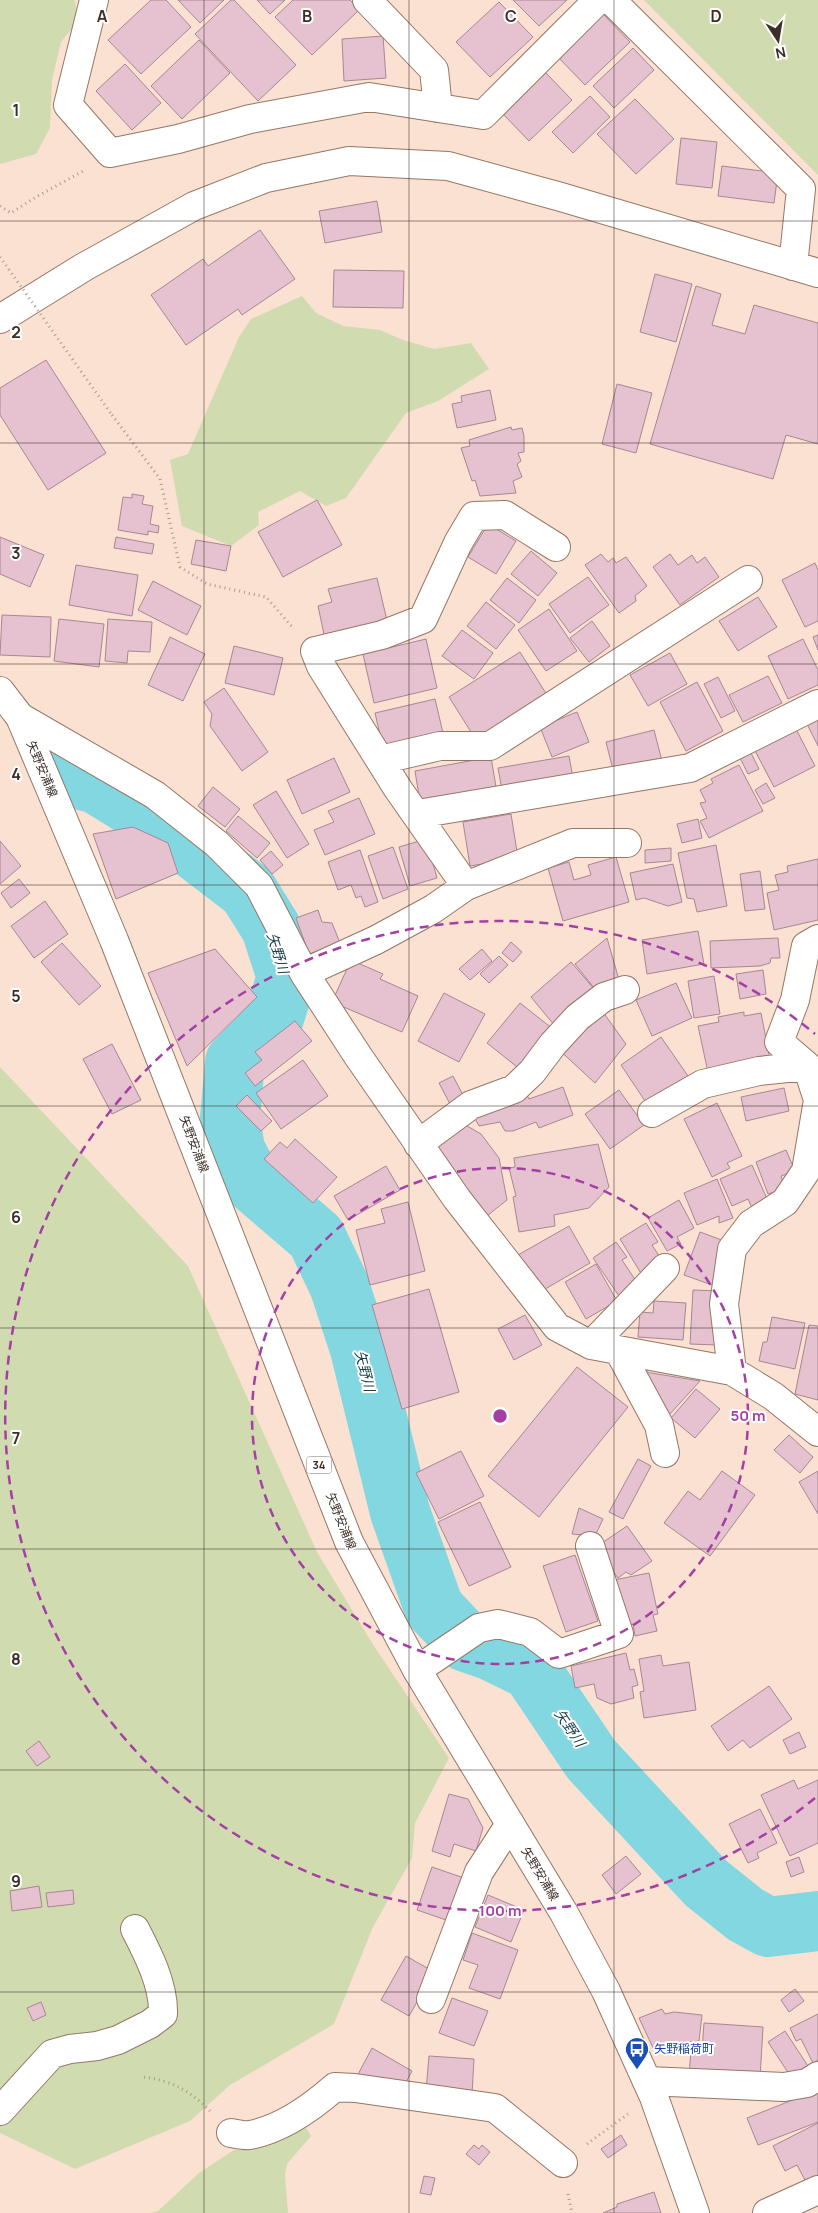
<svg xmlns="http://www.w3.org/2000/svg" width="818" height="2213" font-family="Manrope,'Noto Sans JP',sans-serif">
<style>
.green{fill:#d1dbb0}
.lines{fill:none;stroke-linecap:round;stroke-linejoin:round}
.river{stroke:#83d7e0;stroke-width:60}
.building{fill:#e6c2d0;stroke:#a88694}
.minor-casing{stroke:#957766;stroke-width:30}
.major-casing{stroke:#957766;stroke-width:30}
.path{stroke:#ad998c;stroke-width:3;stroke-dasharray:1 4;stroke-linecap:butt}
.minor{stroke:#fff;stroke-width:28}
.major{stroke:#fff;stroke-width:28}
.path-bridge{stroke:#ad998c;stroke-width:3;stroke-dasharray:1 4;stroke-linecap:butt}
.grid{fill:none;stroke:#3c2f28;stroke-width:1;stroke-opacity:0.55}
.ring{fill:none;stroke:#a43fa4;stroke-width:2.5;stroke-dasharray:9 6}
.labels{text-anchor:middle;stroke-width:4;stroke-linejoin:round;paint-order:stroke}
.shield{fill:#fff;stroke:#766d68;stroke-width:1}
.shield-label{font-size:11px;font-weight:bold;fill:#3c2f28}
.street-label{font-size:12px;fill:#3c2f28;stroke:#fff}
.transit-label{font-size:12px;fill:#164399;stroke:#fff;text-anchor:start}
.water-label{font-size:14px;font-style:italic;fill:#1a4246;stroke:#fff}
.grid-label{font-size:16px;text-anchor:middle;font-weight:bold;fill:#3c2f28;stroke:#fff;stroke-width:4;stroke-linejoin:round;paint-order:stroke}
.centre{fill:#a43fa4;stroke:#fff;stroke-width:2.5}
.ring-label{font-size:15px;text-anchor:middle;font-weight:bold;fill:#a43fa4;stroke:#fff;stroke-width:4;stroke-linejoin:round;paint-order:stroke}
</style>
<rect width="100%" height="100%" fill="#fbe1d1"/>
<path class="green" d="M0,0H75L78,21L61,42L52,80L50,128L36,154L0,164Z
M644,0H818V175Z
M302,296L316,313L343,326L380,330L403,340L434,349L471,343L489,369L438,401L406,413L346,498L326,506L300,491L258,512L259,525L231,546L182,526L170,460L188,454L239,337L251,319Z
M0,1067L188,1266L317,1552L372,1643L449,1758L415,1823L412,1858L373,1927L334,2024L230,2085L190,2121L75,2169L0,2133Z
M305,2126L311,2136L287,2164L285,2175L288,2213H150L158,2211L199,2173L234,2150H250L267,2145Z"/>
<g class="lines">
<path class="river" d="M66,776L97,784L158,822L248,891L271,928L287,977L272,1024L235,1062L230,1118L235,1150L252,1182L316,1237L339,1285L360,1349L400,1512L434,1608L466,1642L492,1651L531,1670L591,1759L706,1883L746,1915L768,1927L818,1921"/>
</g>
<path class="building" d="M151,0H166L191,27L141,74L108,40Z
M178,0H224L200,23Z
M231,0H234L296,65L258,101L195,34Z
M257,0H285L270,14Z
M293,0H350L359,10L312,55L275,17Z
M513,0H567L539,26Z
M499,2L533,37L490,77L456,42Z
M600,11L630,42L585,85L555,54Z
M383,36L386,78L344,81L342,39Z
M199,40L230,73L182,119L151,86Z
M633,48L654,70L614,108L593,86Z
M125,64L161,103L132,130L96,91Z
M545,72L572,100L529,141L502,113Z
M590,96L610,117L573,153L552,132Z
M635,99L674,139L636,174L597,134Z
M681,138L717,142L712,188L676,184Z
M722,166L778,173L774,203L718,196Z
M377,201L382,232L325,243L319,211Z
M260,230L295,279L242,315L238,309L186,345L151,295L203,259L208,266Z
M334,270L404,271L403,308L333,307Z
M655,274L692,284L676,342L640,332Z
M696,286L721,294L712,325L745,334L754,305L818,323V444L786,435L773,479L650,444Z
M46,360L106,453L48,490L0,415V388Z
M617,384L652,393L636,453L602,444Z
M490,390L496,420L457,428L452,404L462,402L461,396Z
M511,427L512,430L522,428L524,436V452L518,453L521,461L517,464L522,477L513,481L516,493L480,496L475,480L472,481L461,448L470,446L469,440Z
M132,494L144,496L142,504L153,506L150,524L159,526L158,533L148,531V535L118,530L123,497L132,498Z
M317,500L342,545L283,577L258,532Z
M488,524L516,541L496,574L468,557Z
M0,537L44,555L30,587L0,574Z
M116,537L154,544L152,554L114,548Z
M196,540L231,546L226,571L191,564Z
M531,551L557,573L538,596L511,574Z
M601,554L608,562L613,558L616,563L626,557L647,586L635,596L636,601L619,613L585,565Z
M670,554L678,565L692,555L697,563L705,557L719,577L680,605L653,567Z
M815,563L818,570V621L805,627L782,580Z
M76,565L138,575L132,616L69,605Z
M588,577L609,605L570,633L549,604Z
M377,578L388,625L325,639L318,606L332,602L328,589Z
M507,578L536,600L519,623L490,600Z
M153,581L201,606L187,635L138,610Z
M758,597L777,627L738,651L719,621Z
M486,602L515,625L496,649L467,626Z
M549,609L577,651L546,671L518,630Z
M2,615L51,617L50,657L0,655Z
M59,619L104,624L99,667L54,661Z
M108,619L152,622L150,652L128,651L127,663L105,661Z
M592,621L610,646L589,662L570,638Z
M462,630L493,653L474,679L442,656Z
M818,635V650L813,637Z
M170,637L205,654L183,701L148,685Z
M426,639L437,688L374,703L363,654Z
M803,639L818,670V685L788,699L768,656Z
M234,646L283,658L274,695L225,683Z
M520,652L547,695L476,740L449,697Z
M670,653L687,684L648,706L630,675Z
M768,676L782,703L743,722L729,695Z
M718,677L735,711L721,718L704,684Z
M697,682L723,731L686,751L660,702Z
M224,688L268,752L242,771L210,726L212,714L204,702Z
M435,699L443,733L383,748L375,713Z
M577,712L589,742L552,757L540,727Z
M818,714V746L805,720Z
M794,725L815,766L774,787L753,747Z
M654,730L662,761L614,774L606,742Z
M748,747L759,769L748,774L737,752Z
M569,756L573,778L502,790L498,768Z
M491,757L496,787L420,802L415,771Z
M334,758L350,792L302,814L287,780Z
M739,765L763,811L709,838L700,821L707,818L700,803L706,802L700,790L713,783L711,779Z
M766,783L775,798L763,804L755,790Z
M213,787L240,809L225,827L198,806Z
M276,791L309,844L287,858L253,805Z
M359,798L375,834L325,855L314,830L334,822L328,811Z
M511,814L518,858L470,866L463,822Z
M238,816L270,843L257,858L226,831Z
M698,819L702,838L682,843L677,824Z
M133,827L168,843L178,873L116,899L93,834Z
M426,839L437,878L410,886L399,847Z
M0,841L21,866L0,884Z
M716,845L727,906L697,912L694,899L687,898L678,853Z
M393,847L408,889L383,899L368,856Z
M671,848V861L645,863V850Z
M360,850L378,902L365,907L361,896L356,898L351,885L338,890L328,862Z
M271,851L283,865L272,874L260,860Z
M616,857L629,902L563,921L548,868L569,862L574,880L591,875L588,865Z
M818,859V920L774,930L767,893L779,890L775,875L788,872L787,866Z
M673,864L682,902L668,906L644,898L636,900L630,873Z
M760,871L765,909L745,911L740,874Z
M19,879L30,893L11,908L1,893Z
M45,901L68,934L34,958L11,926Z
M318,910L322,922L332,923L340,943L309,954L296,918Z
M698,931L704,964L647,974L642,940Z
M607,938L619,980L598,993L575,964Z
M778,938L780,958H771L770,963L760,966L711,968L710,941Z
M511,942L522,952L513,962L502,953Z
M62,943L101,986L79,1005L41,962Z
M215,949L257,997L187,1066L148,973Z
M482,949L492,961L470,980L459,969Z
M499,956L508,965L489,983L480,974Z
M351,960L383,974L380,979L418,996L402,1032L332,1002Z
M571,962L596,991L555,1026L531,997Z
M763,970L766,994L740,999L736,974Z
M714,976L720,1014L694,1018L688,981Z
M676,983L692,1018L652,1036L636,1000Z
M444,993L485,1014L459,1062L418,1041Z
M520,1003L553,1029L521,1070L487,1043Z
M600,1008L626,1044L595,1083L557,1048Z
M744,1012V1016L761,1013L771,1065L709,1077L698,1026L719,1022L718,1017Z
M295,1021L312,1041L255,1086L245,1073L262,1060L255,1052Z
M661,1037L688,1076L647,1104L621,1065Z
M112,1044L141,1100L112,1114L83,1059Z
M303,1060L328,1096L281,1129L256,1093Z
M453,1076L464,1097L450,1104L439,1083Z
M563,1087L573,1115L539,1128L536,1122L513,1131H505L500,1122L479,1126L473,1115L526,1093L529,1099Z
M784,1088L789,1111L746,1121L741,1097Z
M619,1090L644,1125L610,1149L585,1114Z
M247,1095L272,1121L261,1131L236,1106Z
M717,1103L742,1156L727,1163L730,1168L712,1177L684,1119Z
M462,1123L481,1134L499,1158L507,1200L488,1215L473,1200L432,1147Z
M295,1139L337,1177L313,1203L264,1159L280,1142L287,1148Z
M598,1144L609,1187L589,1208L554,1215L555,1226L519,1232L513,1197L516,1196L509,1168L515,1167L514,1158Z
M786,1150L795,1171L781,1176L785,1188L768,1194L756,1162Z
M752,1165L768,1201L752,1208L748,1199L732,1206L720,1179Z
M386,1166L400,1190L348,1220L334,1196Z
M717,1179L733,1218L719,1223V1216L697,1225L684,1193Z
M679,1200L694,1228L677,1237L681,1244L667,1251L648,1218Z
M408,1202L425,1271L370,1285L356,1230L385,1223L381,1209Z
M646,1223L658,1242L652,1245L663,1262L642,1275L620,1239Z
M569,1226L590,1263L540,1292L518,1255Z
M700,1232L727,1242L712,1285L684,1275Z
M616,1242L627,1257L622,1260L638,1284L619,1296L593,1258Z
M596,1264L617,1301L586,1319L565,1282Z
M429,1289L459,1392L402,1409L372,1305Z
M693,1290L719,1291L717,1345L690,1344Z
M654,1301L686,1303L683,1340L638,1337L640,1312L653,1313Z
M525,1315L542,1345L514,1360L498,1329Z
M772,1317L805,1323L795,1369L759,1361L763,1342H767Z
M809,1325L818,1326V1400L795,1394Z
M577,1367L628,1407L539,1517L488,1476Z
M645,1372L700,1381L669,1415L655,1401Z
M696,1389L720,1409L695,1438L671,1418Z
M789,1435L813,1457L800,1473L774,1450Z
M461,1451L484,1496L439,1519L416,1473Z
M638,1459L651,1466L623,1519L609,1512Z
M722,1471L755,1495L710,1556L664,1523L688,1491L700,1500Z
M818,1471V1514L799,1482Z
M480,1502L511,1567L469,1586L438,1522Z
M579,1508L603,1519L595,1536L572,1534Z
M627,1526L652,1561L631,1575L626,1572L618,1578L596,1547Z
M575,1555L598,1621L566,1632L543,1566Z
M649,1573L658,1614L653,1615L657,1631L635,1636L633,1624L624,1626L614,1580Z
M626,1653L630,1670L634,1669L638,1685L632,1687L634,1698L611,1704L597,1698L594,1684L575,1688L571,1666Z
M661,1655L663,1666L689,1662L696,1710L644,1718L640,1692L644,1691L639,1659Z
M769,1686L792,1719L750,1748L743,1740L728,1751L711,1726Z
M799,1732L806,1747L790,1754L783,1740Z
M39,1741L50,1757L37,1766L26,1751Z
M794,1780L798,1789L818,1780V1843L790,1856L761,1795Z
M449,1794L468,1799L483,1828L476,1851L454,1844L450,1857L432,1851Z
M760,1809L777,1843L757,1853L759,1858L748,1863L729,1824Z
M626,1856L641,1874L616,1894L602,1875Z
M799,1857L804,1872L791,1877L786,1862Z
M432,1867L464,1878L449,1921L417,1910Z
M39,1886L42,1907L12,1911L10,1891Z
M73,1890L74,1904L48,1907L46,1893Z
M488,1895L524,1910L511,1942L475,1927Z
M472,1933L518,1950L500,1999L469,1988L478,1965L463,1960Z
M406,1956L434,1972L409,2016L381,2000Z
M795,1989L804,2001L789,2012L781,2000Z
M452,1998L488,2011L474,2046L439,2033Z
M41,2002L46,2015L33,2021L27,2008Z
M662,2009L665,2014L674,2012L702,2015L699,2041L683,2043L656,2054L639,2018Z
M818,2014V2060L813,2063L801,2039L796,2041L790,2028Z
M704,2023L763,2027L760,2079L689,2075L691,2050H702Z
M785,2031L808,2066L791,2077L768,2042Z
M372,2048L412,2071L403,2088L356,2078Z
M429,2056L474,2059L472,2094L426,2091Z
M818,2090V2122L758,2145L747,2118Z
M818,2123V2176L806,2182L797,2165L785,2171L773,2146Z
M621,2135L627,2145L608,2158L601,2149Z
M474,2145L479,2149L482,2145L490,2152L479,2165L466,2154Z
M424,2176L435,2178L431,2195L420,2193Z
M654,2192L661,2213H603L617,2207V2204Z"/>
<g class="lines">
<g class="minor-casing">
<path id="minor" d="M94,0L68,105L110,153L178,139L250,119L369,97L483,115L598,0
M367,0L434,70L438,108
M611,0L801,189L793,266
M0,319L84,267L194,206L266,178L349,161L448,166L561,197L818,273
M20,717L155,795L217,844L259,886L304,973L358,1056L457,1199L557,1327L591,1345L732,1371L773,1396L818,1432
M380,760L440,746H490L748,580
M418,814L690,768L818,704
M466,886L398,789L321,666L315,651L382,635L423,619L458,543L474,516L505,515L556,547
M304,973L376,940L433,909L466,886L573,843H627
M652,1113L703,1084L759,1071L807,1066
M418,1144L471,1105L514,1089L532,1072L553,1044L578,1017L604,997L625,990
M591,1345L665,1268
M619,1351L659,1425L665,1453
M732,1371L724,1304L732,1249L751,1224L785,1202L806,1171L818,1100L807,1066L779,1042L795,1000L806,946L818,939
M417,1670L479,1628L498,1624L530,1632L559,1654L619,1634L590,1546
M431,1999L479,1872L510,1824
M647,2081L784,2087L807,2083L818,2076
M0,2111L52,2054L70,2049L97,2046L118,2040L150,2024L163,2014C164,1985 148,1954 135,1929
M231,2133C237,2134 245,2136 250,2135C282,2129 311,2108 335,2087L355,2088L495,2108L563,2163
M767,2213L818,2190"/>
</g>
<g class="major-casing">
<path id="major" d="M0,691L20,717L114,940L349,1542L417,1670L564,1913L606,1991L654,2097L695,2213"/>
</g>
<path class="path" d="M0,206L11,213L36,197L85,170
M112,415L160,479L180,567L207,584L266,597L294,629
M144,2077C173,2081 190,2091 210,2111
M587,2144L628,2114
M568,2194L572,2213"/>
<use href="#minor" class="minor"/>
<use href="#major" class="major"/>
<path class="path-bridge" d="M0,257L112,415"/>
</g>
<path class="grid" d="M204,0V2213M409,0V2213M614,0V2213M0,221H818M0,443H818M0,664H818M0,885H818M0,1106H818M0,1328H818M0,1549H818M0,1770H818M0,1992H818"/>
<g class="ring">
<circle cx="500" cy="1416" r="248"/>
<path d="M815 1798A495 495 0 1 1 815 1034"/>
</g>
<defs>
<g id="bus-pin" transform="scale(1.25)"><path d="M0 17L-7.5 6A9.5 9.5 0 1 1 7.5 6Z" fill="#1a4fb4" stroke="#fff"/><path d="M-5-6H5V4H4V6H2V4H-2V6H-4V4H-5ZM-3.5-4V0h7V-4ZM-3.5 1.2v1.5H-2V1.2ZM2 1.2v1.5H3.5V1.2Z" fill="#fff"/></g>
</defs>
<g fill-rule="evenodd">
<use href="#bus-pin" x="637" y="2049"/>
</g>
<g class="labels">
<rect class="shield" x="306.5" y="1456.5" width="25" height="17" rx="4"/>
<g class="shield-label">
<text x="319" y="1469">34</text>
</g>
<g class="street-label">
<text transform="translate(42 769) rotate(67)" y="4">矢野安浦線</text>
<text transform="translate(194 1144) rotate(69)" y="4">矢野安浦線</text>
<text transform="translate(341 1521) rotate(68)" y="4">矢野安浦線</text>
<text transform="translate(540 1874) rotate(59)" y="4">矢野安浦線</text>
</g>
<g class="transit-label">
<text x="654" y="2053">矢野稲荷町</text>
</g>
<g class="water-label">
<text transform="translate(278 953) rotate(73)" y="5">矢野川</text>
<text transform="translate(365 1371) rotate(76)" y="5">矢野川</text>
<text transform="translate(570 1728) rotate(56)" y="5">矢野川</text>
</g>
</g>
<g class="grid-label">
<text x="102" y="22">A</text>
<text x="307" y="22">B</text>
<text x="511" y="22">C</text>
<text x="716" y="22">D</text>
<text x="16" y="116">1</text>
<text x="16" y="338">2</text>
<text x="16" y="559">3</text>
<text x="16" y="780">4</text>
<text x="16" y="1002">5</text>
<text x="16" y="1223">6</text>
<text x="16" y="1444">7</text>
<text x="16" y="1665">8</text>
<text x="16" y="1887">9</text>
</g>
<circle cx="500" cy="1416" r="8" class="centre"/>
<g class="ring-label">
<text x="748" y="1421">50 m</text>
<text x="500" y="1916">100 m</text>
</g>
<g transform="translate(778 40) rotate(168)" stroke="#ffffff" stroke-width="4" paint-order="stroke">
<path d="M0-4L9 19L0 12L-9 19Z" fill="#3c2f28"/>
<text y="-8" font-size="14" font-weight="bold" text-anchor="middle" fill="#3c2f28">N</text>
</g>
</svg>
